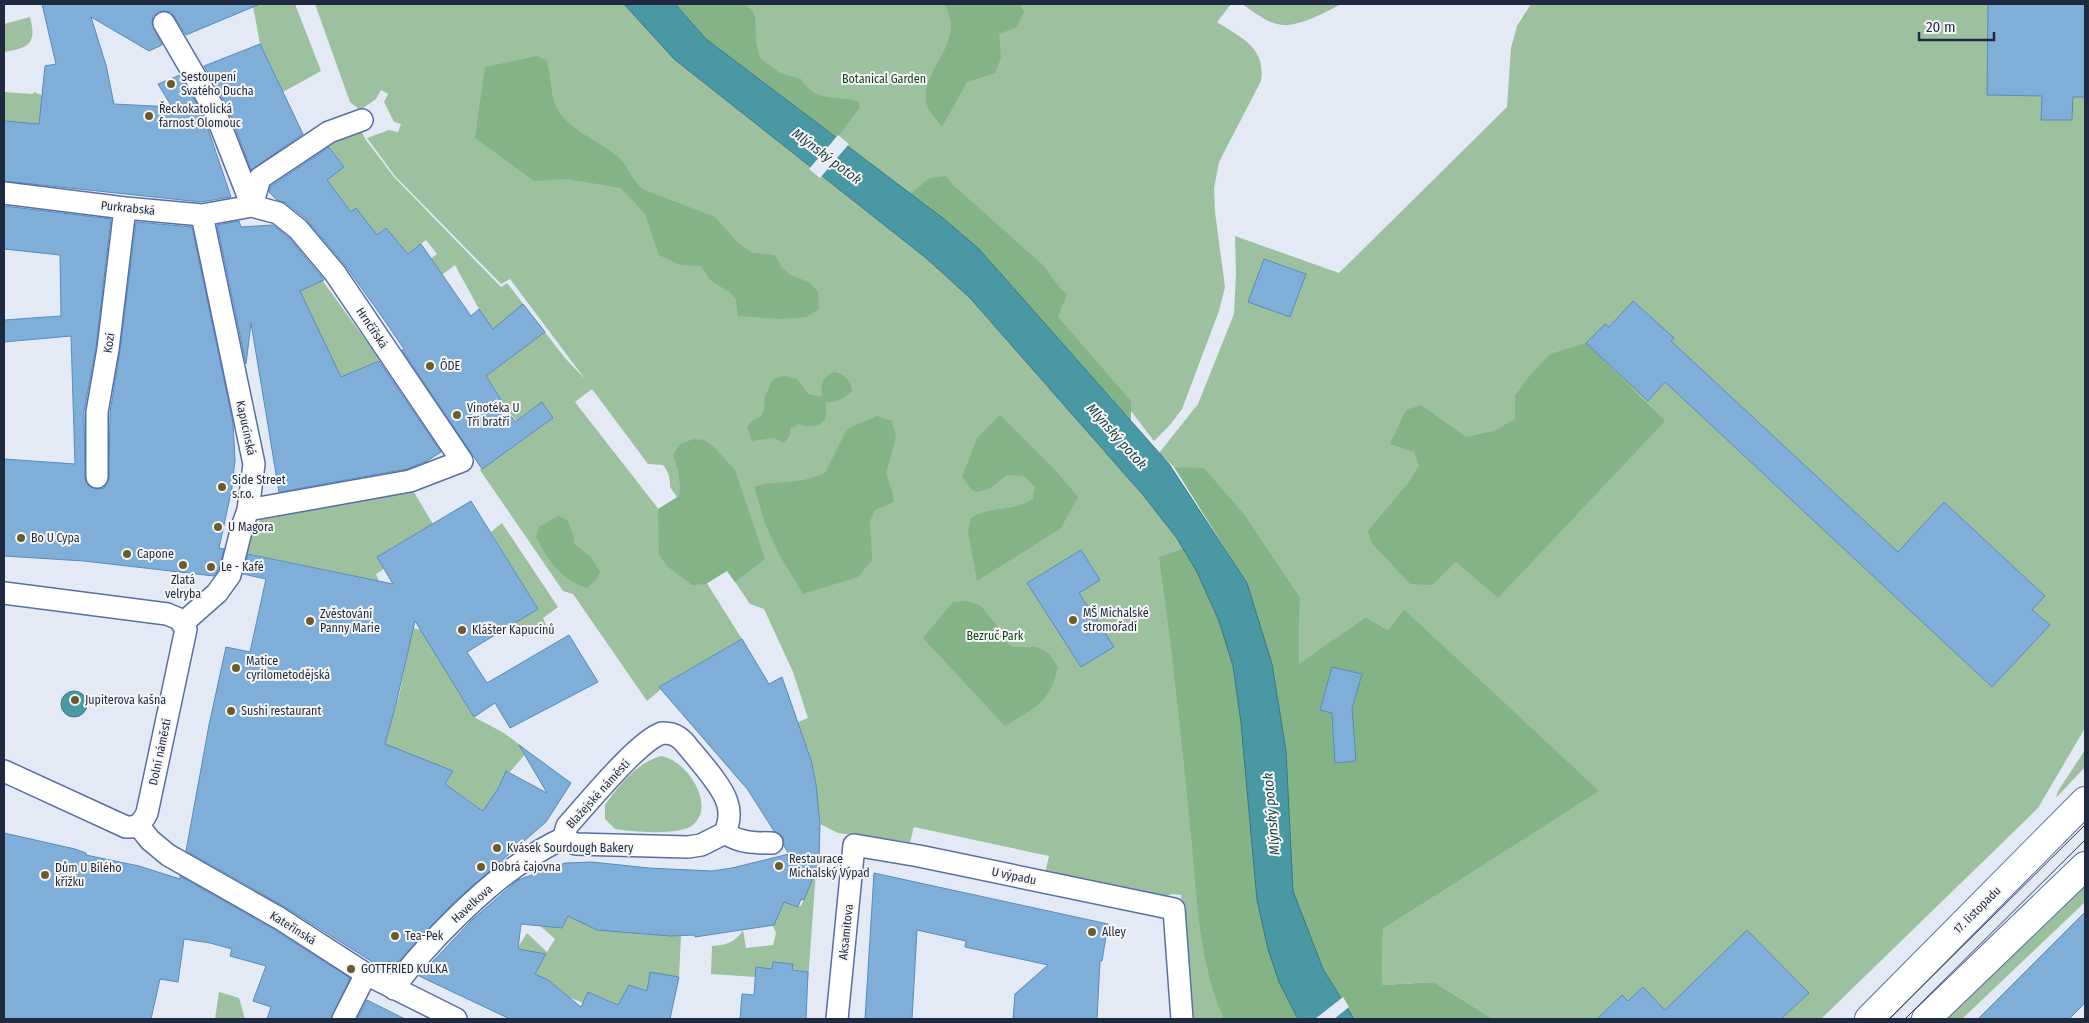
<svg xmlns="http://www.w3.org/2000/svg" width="2089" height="1023" font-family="'Fira Sans Condensed',sans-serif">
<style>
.green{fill:#9dc19f}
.forest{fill:#83b387}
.water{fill:#4899a4;stroke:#3c7786}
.pier{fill:#e3e9f5}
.building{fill:#7faed9;stroke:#578cbb}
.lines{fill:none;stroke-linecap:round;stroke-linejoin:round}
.street-casing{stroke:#586fa6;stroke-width:24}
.secondary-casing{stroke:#586fa6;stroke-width:30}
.street{stroke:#fff;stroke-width:21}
.secondary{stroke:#fff;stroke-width:28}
.tram{stroke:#364055;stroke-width:1}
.poi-dot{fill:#6f5b2a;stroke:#f6f6f6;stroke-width:2}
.labels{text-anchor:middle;stroke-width:4;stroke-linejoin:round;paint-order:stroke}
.poi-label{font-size:12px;fill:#1f2940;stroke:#f6f6f6;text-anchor:start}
.park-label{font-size:12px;fill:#12461c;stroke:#f6f6f6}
.street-label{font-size:12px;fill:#1f2940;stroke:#f6f6f6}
.water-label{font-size:14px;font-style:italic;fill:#183f44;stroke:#f6f6f6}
</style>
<rect width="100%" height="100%" fill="#e3e9f5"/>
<path class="green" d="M260,4H295L321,71L283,92L260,44L253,6Z
M315,4H624L674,59L926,258L970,298L1143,495L1176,537L1197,572L1298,1019H1190L1181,895L1172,894L1167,896L1045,873L1049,856L914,827L910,842L838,833L820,824L816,784L811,759L798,722L808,718L793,672L764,609L750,604L670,487C670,477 669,473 663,465L648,464L592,389L575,402L667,520L742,639L659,687L661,689L647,701L573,594L563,591L480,470L553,418L542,402L516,421L485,376L494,330L479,309L455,265L426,287L415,271L437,254L426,240L408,254L386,228L377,235L351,212L327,180L344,167L327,143L359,127L366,140L394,177L501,287L507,283L565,358L585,379L510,279L501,284L395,176L367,138L389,130L398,132L401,124L394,122L384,102L388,94L381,90L376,99L360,110L350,102Z
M675,4H1231L1217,22C1241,38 1266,47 1261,81L1219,162L1214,188L1215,212L1225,287L1219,311L1182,409L1170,425L1154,441L1131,411L944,219L706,39Z
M1242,4H1341C1327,12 1300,26 1283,25C1268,24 1254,12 1242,4Z
M1531,4H2085V728L2038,808L1821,1019H1493L1434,982L1382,985L1383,929L1598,791L1404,609L1388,630L1366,617L1299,665L1300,597L1245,515L1204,469L1174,467L1159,453L1198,404L1234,314L1236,273L1235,236L1339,273L1507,107L1511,48L1517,26Z
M30,17C37,44 29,48 4,52V24Z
M4,92L33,94L34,92L53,100L49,125L4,121Z
M322,280L380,360L337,379C327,347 315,321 296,293Z
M412,489L433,524L377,557L384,569L376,574L379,581L246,553L251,533L263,516Z
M502,523L558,607L543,618L546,625L522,639L513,624L537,608L491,532Z
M413,628L421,630L474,717L504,733L528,751L509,773L506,771L499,787L484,811L445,784L453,771L404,752L382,754L399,696Z
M2085,750V767L2056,798L2058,791Z
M661,756C685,759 716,803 694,824C682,836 632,832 615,829L605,819V805C618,786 638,762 661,756Z
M816,870L808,981L807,972L792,970V964L773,962L772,969L756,968L755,977L711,974L712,946C726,945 735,943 743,930L746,948L773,945L776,933L773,926L784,901L797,907L801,906Z
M2085,885V902L1962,1019H1940Z
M559,911L601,931L602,929L610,931L681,936L679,977L651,973L647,991L629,986L618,1019H605L612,1002L588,992L583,1003L571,998L567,1000C546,978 536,972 508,963L527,933L547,952L555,939L538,924Z
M219,992L239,998L245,1019H215Z"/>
<path class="forest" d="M676,4H743C759,10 755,25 756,38C756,45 759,52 760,58L780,73L801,79C815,103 835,95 858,101L860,107L837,138L706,39Z
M944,4H1020L1024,12L1017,27L999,34L1001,57L995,73L967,82L942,127C937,120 926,109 926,101C922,66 968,43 944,4Z
M537,56L547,61C551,75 550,93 556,106C566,130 601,141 618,157C630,168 631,181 645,190L715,217L738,243L753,253L775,255L781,266L790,275L809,282L818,292L819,309L806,317L780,319L738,316L736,299L729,292L710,280L701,266L680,265L659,255L645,214L621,188L567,179L534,181L475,138L485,67Z
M946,176L953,185L1044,266L1060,288L1067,294L1058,317L1131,401V421L979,249L911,193L930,178Z
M1586,343L1665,421L1498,598L1456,562L1432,585L1410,584L1371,542L1368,531L1408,483L1419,466L1414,452L1390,444L1406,410L1421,405L1466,437L1494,431L1515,419V396L1531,374L1550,354Z
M834,372C845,374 851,381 852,391C843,399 838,403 826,402C825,406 827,410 826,415C824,428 807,428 798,424L790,429V435L784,443L774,438L752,441L747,427L753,420L760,417L764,410L765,396L773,379L785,376L797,379L808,394L822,397C821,383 821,379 834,372Z
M1000,415L1057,472L1078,497L1061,528L977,581L968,531L971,518C990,505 1012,513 1033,499L1035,487L1024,476L1007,475L989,489L976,492L970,488L962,477L977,438Z
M877,416L892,421L896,437L886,474L893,494L894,502L875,510L870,521L872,560L858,577L803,594L780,556L766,526L754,487C765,482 784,483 798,481C807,480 816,476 825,473L847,429Z
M694,439L704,440L715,448L735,470L765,559L735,582L727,571L706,584L692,585L667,566L659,555L658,509L679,496L680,487L678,470L673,455L680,444Z
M1174,467L1204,468L1245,515L1300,597L1299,664L1366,617L1388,630L1404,609L1599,791L1383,929L1382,985L1434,982L1493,1019H1224C1197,959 1197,889 1190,825C1181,735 1172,646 1159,557L1183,549L1246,582Z
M558,516L567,520L574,536V544L591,557L600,572L597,579L587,588C561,580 548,560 536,537L539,527Z
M967,601L981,606L997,626L1005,641L1012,647H1037L1049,654L1058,667C1049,705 1035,707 1005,726L923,638L953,602Z"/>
<path class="water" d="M624,4H675L706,39L944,219L979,249L1169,464L1247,583L1272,664L1286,751L1293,891L1323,969L1354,1019H1298L1279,982L1268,949L1257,900L1241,723L1233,666L1219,621L1197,572L1176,537L1143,495L970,298L926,258L674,59Z
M61 704a13 13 0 1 1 26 0a13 13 0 1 1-26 0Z"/>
<path class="pier" d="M838,135L849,144L820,178L809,169Z
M1343,997L1349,1007L1334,1019H1315Z"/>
<path class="building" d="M42,4H260L186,35L171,12L164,11L158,12L153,16L152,24L162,45L149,51L91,17L106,65L114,104L172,107L158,84L180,75L203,114L231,197L201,202L4,181V121L39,124L45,66L56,64Z
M1988,4H2085V97H2073L2072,120H2041L2042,96L1987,95Z
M260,44L303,134L251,170L226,104L204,66Z
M329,147L344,167L327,180L351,212L356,208L377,235L386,228L408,254L421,244L471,316L479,309L493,329L523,304L545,332L486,376L515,422L542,402L553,418L482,469L402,350L404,349L383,318L345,265L306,219L286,203L277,200L269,192L271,186Z
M4,206L111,219L96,347L84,412L85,477L86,484L97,489L104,488L109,477L110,413L120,350L136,222L192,227L233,423L235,460L232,488L219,548L224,549L219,569L214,576L84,561L4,556V459L75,464L71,336L4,342V320L61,316L60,255L4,249Z
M239,221L241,227L273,225L289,238L324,280L300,291L341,377L379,361L441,452L427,461L407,469L279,492L251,323L246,364L217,225Z
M1264,259L1306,274L1290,317L1248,302Z
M1633,301L1674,338L1671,341L1898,552L1944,502L2045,596L2032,610L2050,625L1992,687L1665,382L1648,401L1586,343L1605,324L1609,327Z
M471,501L538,609L467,652L487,683L569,635L598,682L510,728L495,703L474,717L415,621L396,704L385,744L453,771L445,784L483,811L499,787L506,771L547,793L519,745L571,783L546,822L454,902L396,964L389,961L382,968L285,907L186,851L209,725L226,647L250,652L266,579L243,574L248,554L393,584L377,557Z
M1081,550L1100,580L1079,593L1114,647L1081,667L1027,583Z
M742,639L769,684L782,677L811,760L816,784L820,824L819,862L804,900L801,899L798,907L784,902L774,925L695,937V935L670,936L597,930L568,916L562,928L521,924L518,949L546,954L535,974L548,980L581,1007L588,992L618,1005L629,985L647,991L650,972L679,977L670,1019H510L419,976L472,920L518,880L565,863L592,862L649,868L712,871L732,868L789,854L784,846L783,836L774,831L748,790L659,687Z
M1332,667L1362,674L1352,708L1356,761L1335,763L1332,713L1320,710Z
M4,833L75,849L86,853V855L139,866L180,879V876L273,929L350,978L331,1019H267L271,1007L253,1001L266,966L230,956L232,949L210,943L184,939L178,982L160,979L151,1019H4Z
M874,873L1108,924L1102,961H1100L1097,1019H1013L1015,994L1048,965L965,947L966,941L917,930L912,1019H865Z
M2085,912V1003L2069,1019H1978Z
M1747,930L1809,993L1781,1019H1597L1622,995L1628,1001L1643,987L1665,1010Z
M773,962L793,964L792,970L808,972L806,1019H740L742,994L754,995L756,967L772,969Z
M367,1000L405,1019H357Z"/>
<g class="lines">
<g class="street-casing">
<path id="street" d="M164,23L214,109L252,206
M4,193L125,208L202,215L252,206L278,213L298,229L335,273L462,461L410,481L248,510
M252,206L260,178L329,132L362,120
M97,477V412L108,349L125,208
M4,593L167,614L179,619L186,629L147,813C142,823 137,828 126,827L4,771
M183,623L217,593L230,575L242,527L248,510L254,464L202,215
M662,733C672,733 677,735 684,742C696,757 722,785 727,802C731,813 729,823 725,833L701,845L688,847L576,844L568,841L565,833L567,826C587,804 638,741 662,733Z
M138,825L150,840L168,855L279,918L366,974L456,1019
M725,833C740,843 754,843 772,843
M394,989C405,971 419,957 433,941C472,900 514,861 566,837
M343,1019L366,974
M837,1019L854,845L919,856L1174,909L1182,1019"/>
</g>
<g class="secondary-casing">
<path id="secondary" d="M1869,1019L2085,801
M1926,1019L2085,866"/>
</g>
<use href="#street" class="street"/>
<use href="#secondary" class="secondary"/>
<path class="tram" d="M1889,1019L2085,825
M1905,1019L2085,840"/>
</g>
<g class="poi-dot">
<circle cx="171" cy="84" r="5"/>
<circle cx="149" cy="116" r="5"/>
<circle cx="430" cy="366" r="5"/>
<circle cx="457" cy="415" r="5"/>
<circle cx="222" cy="487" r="5"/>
<circle cx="218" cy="527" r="5"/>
<circle cx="21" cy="538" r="5"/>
<circle cx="127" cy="554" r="5"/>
<circle cx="183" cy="565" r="5"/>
<circle cx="211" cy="567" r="5"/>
<circle cx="1073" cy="620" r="5"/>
<circle cx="310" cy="621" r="5"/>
<circle cx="462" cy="630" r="5"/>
<circle cx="236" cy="668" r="5"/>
<circle cx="75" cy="700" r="5"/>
<circle cx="231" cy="711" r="5"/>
<circle cx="497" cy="848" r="5"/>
<circle cx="779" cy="866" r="5"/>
<circle cx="481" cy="867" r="5"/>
<circle cx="45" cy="875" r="5"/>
<circle cx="1092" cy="932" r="5"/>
<circle cx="395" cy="936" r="5"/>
<circle cx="351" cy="969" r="5"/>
</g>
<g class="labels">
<g class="poi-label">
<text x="181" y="81">Sestoupení<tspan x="181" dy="14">Svatého Ducha</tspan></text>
<text x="159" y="113">Řeckokatolická<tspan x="159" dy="14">farnost Olomouc</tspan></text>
<text x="440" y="370">ÕDE</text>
<text x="467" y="412">Vinotéka U<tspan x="467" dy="14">Tří bratří</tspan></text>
<text x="232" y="484">Side Street<tspan x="232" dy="14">s.r.o.</tspan></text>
<text x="228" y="531">U Magora</text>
<text x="31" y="542">Bo U Cypa</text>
<text x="137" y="558">Capone</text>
<text x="221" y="571">Le - Kafé</text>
<text x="183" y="584" text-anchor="middle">Zlatá<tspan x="183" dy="14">velryba</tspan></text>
<text x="1083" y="617">MŠ Michalské<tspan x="1083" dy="14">stromořadí</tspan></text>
<text x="320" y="618">Zvěstování<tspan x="320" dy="14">Panny Marie</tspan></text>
<text x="472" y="634">Klášter Kapucínů</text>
<text x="246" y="665">Matice<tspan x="246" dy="14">cyrilometodějská</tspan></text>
<text x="85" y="704">Jupiterova kašna</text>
<text x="241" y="715">Sushi restaurant</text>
<text x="507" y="852">Kvásek Sourdough Bakery</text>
<text x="789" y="863">Restaurace<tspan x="789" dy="14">Michalský Výpad</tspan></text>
<text x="491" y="871">Dobrá čajovna</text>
<text x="55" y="872">Dům U Bílého<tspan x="55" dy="14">křížku</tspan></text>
<text x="1102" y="936">Alley</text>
<text x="405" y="940">Tea-Pek</text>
<text x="361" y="973">GOTTFRIED KULKA</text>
</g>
<g class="park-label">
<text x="884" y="83">Botanical Garden</text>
<text x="995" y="640">Bezruč Park</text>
</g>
<g class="street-label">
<text transform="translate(128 208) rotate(6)" y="4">Purkrabská</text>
<text transform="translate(372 328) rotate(56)" y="4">Hrnčířská</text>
<text transform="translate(109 343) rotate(-82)" y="4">Kozí</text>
<text transform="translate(246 428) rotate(78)" y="4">Kapucínská</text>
<text transform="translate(160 752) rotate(-78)" y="4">Dolní náměstí</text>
<text transform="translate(598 794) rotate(-48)" y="4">Blažejské náměstí</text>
<text transform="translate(1014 876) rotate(12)" y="4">U výpadu</text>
<text transform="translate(472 904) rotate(-42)" y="4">Havelkova</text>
<text transform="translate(1977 910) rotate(-45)" y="4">17. listopadu</text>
<text transform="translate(293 928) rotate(32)" y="4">Kateřinská</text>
<text transform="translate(846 932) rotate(-84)" y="4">Aksamitova</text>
</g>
<g class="water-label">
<text transform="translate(827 156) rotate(37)" y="5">Mlýnský potok</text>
<text transform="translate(1117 436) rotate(48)" y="5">Mlýnský potok</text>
<text transform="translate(1271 814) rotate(-95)" y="5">Mlýnský potok</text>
</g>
</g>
<rect width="2089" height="1023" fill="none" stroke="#1f2940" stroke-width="10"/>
<path d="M1919 32v8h75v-8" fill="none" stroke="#1f2940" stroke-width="2.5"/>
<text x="1926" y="32" font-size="15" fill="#1f2940" stroke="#f6f6f6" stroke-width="4" paint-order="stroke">20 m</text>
</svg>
